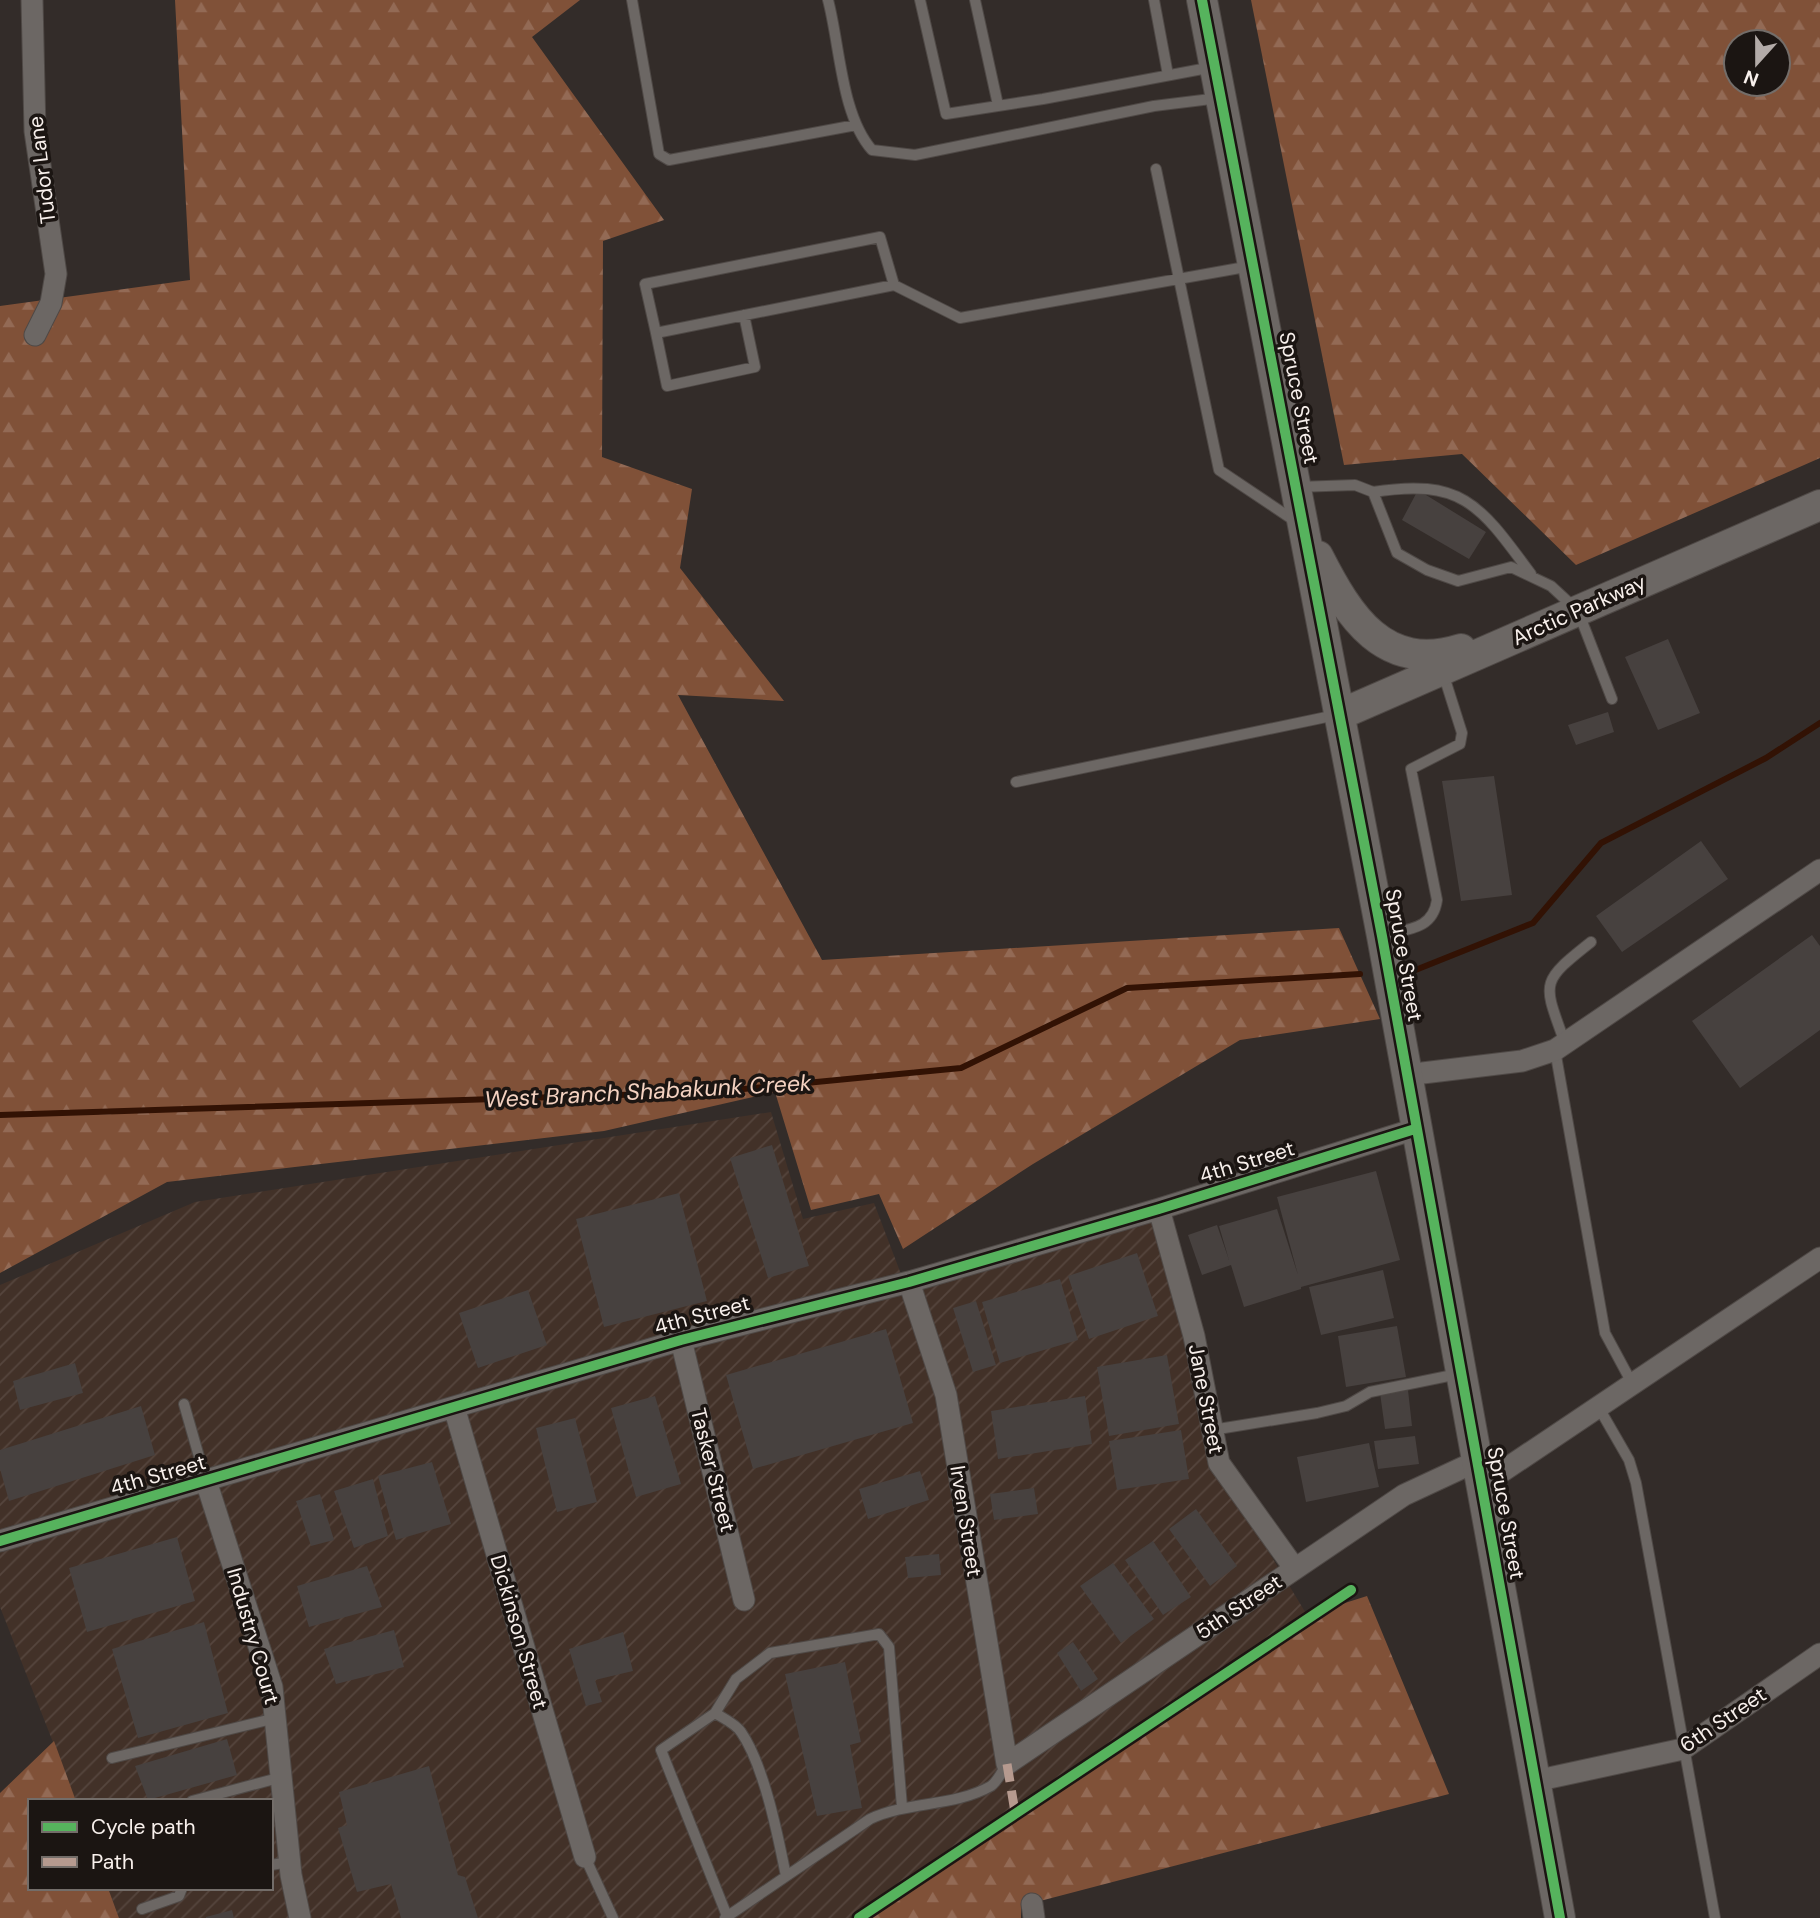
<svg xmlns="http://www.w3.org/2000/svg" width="1820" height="1918" font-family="'DM Sans',sans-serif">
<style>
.industrial{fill:url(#industrial-furrows)}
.forest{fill:url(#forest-firs);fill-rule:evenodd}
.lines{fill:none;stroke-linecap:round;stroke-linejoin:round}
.stream{stroke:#321204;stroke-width:6}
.building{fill:#47413f}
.lane-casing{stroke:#4f4946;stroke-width:12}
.street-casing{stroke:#4f4946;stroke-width:23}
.secondary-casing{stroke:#4f4946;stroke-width:32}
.lane{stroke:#6c6764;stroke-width:10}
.street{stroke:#6c6764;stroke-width:21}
.secondary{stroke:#6c6764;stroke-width:30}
.quiet{stroke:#b69a8f;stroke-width:9;stroke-dasharray:18 9;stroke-linecap:butt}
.cycleway-casing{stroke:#1b1512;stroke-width:15}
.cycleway{stroke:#56b35d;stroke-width:10}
.labels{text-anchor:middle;stroke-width:7;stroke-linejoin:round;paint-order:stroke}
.street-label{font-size:21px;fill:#f8f0ec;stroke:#1b1512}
.water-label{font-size:23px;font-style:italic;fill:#f4d2c1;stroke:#1b1512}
</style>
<defs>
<pattern id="industrial-furrows" width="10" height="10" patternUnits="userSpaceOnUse" patternTransform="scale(1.75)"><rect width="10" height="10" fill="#423128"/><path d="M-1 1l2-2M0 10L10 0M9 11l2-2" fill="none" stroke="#55453d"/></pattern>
<pattern id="forest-firs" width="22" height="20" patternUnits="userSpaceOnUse" patternTransform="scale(1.75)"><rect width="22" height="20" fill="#805138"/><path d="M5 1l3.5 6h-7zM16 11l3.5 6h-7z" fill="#936a55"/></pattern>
</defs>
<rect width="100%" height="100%" fill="#332c29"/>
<path class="industrial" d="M771,1112L803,1219L874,1203L904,1282L1152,1212L1221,1473L1307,1615L1171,1702L866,1918H119L108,1888H271V1801H76L0,1607V1285L195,1202Z"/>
<path class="forest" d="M175,0H580L532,37L664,220L603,241L602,457L692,489L680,568L784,701L678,695L822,960L1339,928L1380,1019L1240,1040L1033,1164L903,1249L879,1194L811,1210L775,1092L604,1131L167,1182L0,1273V306L190,280Z
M1251,0H1820V458L1576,565L1462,454L1344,465ZM1778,42V84H1736V42Z
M1367,1596L1449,1794L1021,1906V1918H866L1171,1701L1307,1615Z
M54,1741L76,1801H30V1888H108L119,1918H0V1793Z"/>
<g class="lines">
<path class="stream" d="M1413,971L1533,923L1601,843L1766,758L1820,723
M0,1115L713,1092L961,1068L1127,988L1360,974"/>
</g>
<path class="building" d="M1418,490L1486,532L1469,559L1402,520Z
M1668,639L1700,713L1658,730L1625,657Z
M1608,712L1614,732L1576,745L1568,725Z
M1494,776L1512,895L1461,901L1442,781Z
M1701,841L1728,879L1622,952L1596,916Z
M1812,935L1820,946V1030L1740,1088L1692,1021Z
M772,1145L809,1266L768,1278L730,1158Z
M1376,1171L1400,1260L1301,1287V1289L1244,1307L1231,1265L1202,1275L1188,1235L1217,1225L1229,1260L1219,1226L1277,1209L1298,1275L1277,1197Z
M679,1193L707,1301L604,1327L576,1219Z
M1137,1253L1158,1316L1089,1339L1068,1276Z
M1383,1270L1394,1318L1321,1335L1309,1287Z
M1060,1279L1078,1340L1000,1363L982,1302Z
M528,1290L547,1345L478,1368L459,1313Z
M976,1301L996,1365L973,1372L953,1308Z
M1397,1326L1406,1377L1346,1387L1338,1336Z
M886,1329L913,1423L753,1469L726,1375Z
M1167,1355L1179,1424L1109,1436L1097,1367Z
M75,1363L83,1393L20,1410L13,1381Z
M1408,1390L1412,1426L1385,1429L1380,1393Z
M655,1396L681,1484L636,1497L611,1408Z
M1085,1396L1092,1444L998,1459L991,1411Z
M141,1406L155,1455L9,1501L0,1469V1450Z
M575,1418L597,1502L557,1512L536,1428Z
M1181,1430L1189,1479L1117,1490L1109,1441Z
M1415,1436L1419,1464L1378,1469L1374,1441Z
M1369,1443L1379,1487L1306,1502L1297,1457Z
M432,1462L451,1524L396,1540L378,1476Z
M920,1471L929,1500L868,1519L859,1489Z
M373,1479L388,1536L354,1548L334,1491Z
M1034,1488L1038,1514L994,1520L990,1494Z
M320,1494L334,1540L311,1546L296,1501Z
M1196,1509L1237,1566L1210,1586L1169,1529Z
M177,1537L195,1601L87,1632L69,1568Z
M1153,1541L1191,1597L1163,1615L1125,1560Z
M939,1554L941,1575L908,1578L905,1557Z
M1113,1563L1154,1619L1121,1643L1080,1586Z
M367,1566L382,1607L309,1627L297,1586Z
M204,1622L228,1713L138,1738L112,1649Z
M394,1630L404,1667L336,1684L324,1649Z
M623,1632L633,1671L595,1680L602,1702L586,1706L569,1649Z
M1073,1642L1098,1679L1081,1691L1057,1653Z
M845,1662L861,1742L850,1745L862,1808L817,1816L785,1674Z
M227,1739L237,1775L148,1800L135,1766Z
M429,1766L458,1875L465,1877L478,1918H401L391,1884L357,1892L338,1828L347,1825L339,1792Z
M232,1910L234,1918H206V1917Z"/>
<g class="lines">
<g class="lane-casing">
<path id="lane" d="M632,0L659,154L669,160L856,125
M828,0C840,45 841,115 872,150L915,155L1154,106L1219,98
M920,0L946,114L1043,99L1213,67
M975,0L998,105
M1154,0L1168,75
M1156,169L1219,470L1295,521
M894,285L880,237L645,284L656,333L894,285L960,318L1251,266
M656,333L667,386L755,367L744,315
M1297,487L1355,485L1373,492L1397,553L1427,570L1458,581L1511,567L1551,586L1578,611L1612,699
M1373,492C1463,478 1480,505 1531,574
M1016,782L1336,715
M1384,935C1409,929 1433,929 1437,900L1411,769L1460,744L1462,733L1443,673
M1565,1043C1543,982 1539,983 1591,942
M1555,1050L1605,1333L1633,1385
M184,1404L206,1481
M1599,1408L1629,1460L1636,1483L1715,1918
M1212,1430L1317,1413L1346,1406L1370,1392L1458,1374
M715,1713C723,1718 736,1724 741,1732C764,1765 778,1836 786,1876
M112,1758L276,1718
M192,1801L282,1777
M585,1857L613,1918
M271,1865L289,1862
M142,1909L179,1896L182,1888
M727,1916L661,1750L715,1713L736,1679L770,1653L879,1634L889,1647L902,1807
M725,1918L870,1819C908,1801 954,1807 991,1786C998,1781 1002,1771 1007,1764"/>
</g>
<g class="street-casing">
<path id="street" d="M32,0L35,131L56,274L51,303L35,335
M1406,1075L1522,1061L1555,1050L1820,870
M1159,1209L1194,1336L1219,1463L1295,1569
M909,1282L946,1395L1007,1764L1404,1495L1477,1461
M681,1340L744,1600
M454,1407L585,1857
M206,1481L272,1687L291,1875L300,1918
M1482,1485L1820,1258
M0,1541L681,1340L909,1282L1159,1209L1415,1129
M1535,1781L1683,1749L1820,1654
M1032,1904L1034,1918"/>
</g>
<g class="secondary-casing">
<path id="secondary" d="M1202,0L1382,936L1560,1918
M1318,556C1349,617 1384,673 1461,649
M1339,715L1820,505"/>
</g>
<use href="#lane" class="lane"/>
<use href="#street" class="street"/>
<use href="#secondary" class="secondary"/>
<path class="quiet" d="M1007,1764L1015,1812"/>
<g class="cycleway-casing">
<path id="cycleway" d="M1202,0L1382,936L1560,1918
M0,1541L681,1340L909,1282L1159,1209L1415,1129
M859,1918L1351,1590"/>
</g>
<use href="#cycleway" class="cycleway"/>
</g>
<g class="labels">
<g class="street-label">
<text transform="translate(42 170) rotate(-97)" y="7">Tudor Lane</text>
<text transform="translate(1299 398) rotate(79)" y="7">Spruce Street</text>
<text transform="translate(1579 610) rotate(-24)" y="7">Arctic Parkway</text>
<text transform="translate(1404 955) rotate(80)" y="7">Spruce Street</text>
<text transform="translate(1247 1162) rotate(-17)" y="7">4th Street</text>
<text transform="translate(702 1315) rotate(-15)" y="7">4th Street</text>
<text transform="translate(1206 1399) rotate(79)" y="7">Jane Street</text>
<text transform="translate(713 1470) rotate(76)" y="7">Tasker Street</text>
<text transform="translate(158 1475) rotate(-16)" y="7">4th Street</text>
<text transform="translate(1506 1513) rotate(80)" y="7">Spruce Street</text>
<text transform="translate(966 1521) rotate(81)" y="7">Irven Street</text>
<text transform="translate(1239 1607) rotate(-34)" y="7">5th Street</text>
<text transform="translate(519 1632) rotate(74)" y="7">Dickinson Street</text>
<text transform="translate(253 1636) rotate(74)" y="7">Industry Court</text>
<text transform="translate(1723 1720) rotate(-34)" y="7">6th Street</text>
</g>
<g class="water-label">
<text transform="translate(648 1091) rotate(-3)" y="8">West Branch Shabakunk Creek</text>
</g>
</g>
<rect x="28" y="1799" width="245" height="91" fill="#1b1512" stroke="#736d69" stroke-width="2"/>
<rect x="42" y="1822" width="35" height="10" fill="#56b35d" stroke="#736d69" stroke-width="2"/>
<text x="91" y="1834" font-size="21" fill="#f8f0ec">Cycle path</text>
<rect x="42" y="1857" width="35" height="10" fill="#b69a8f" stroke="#736d69" stroke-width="2"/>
<text x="91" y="1869" font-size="21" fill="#f8f0ec">Path</text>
<g transform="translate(1757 63) rotate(201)"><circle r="33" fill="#1b1512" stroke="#736d69" stroke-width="2"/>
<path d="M0-5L12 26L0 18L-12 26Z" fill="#b3aba8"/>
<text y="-10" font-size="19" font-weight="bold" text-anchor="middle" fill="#f8f0ec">N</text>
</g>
</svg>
